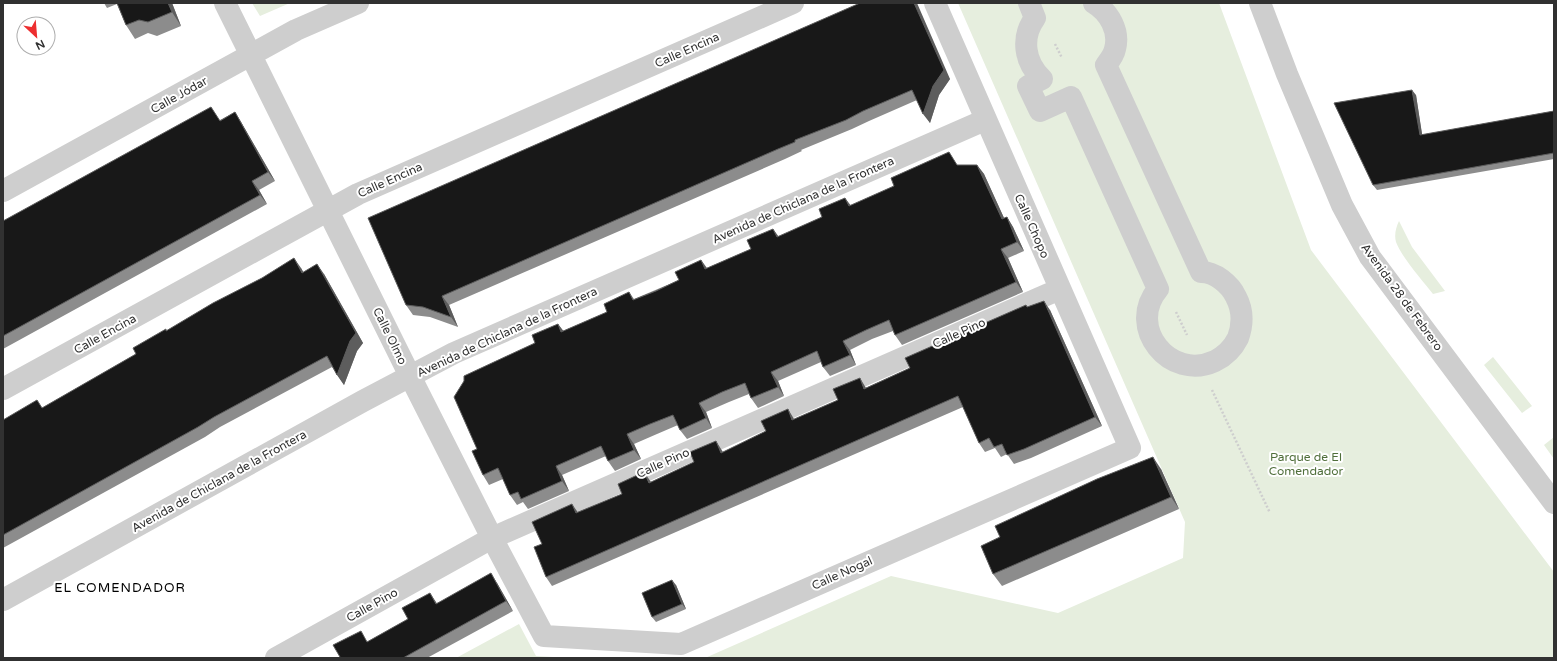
<svg xmlns="http://www.w3.org/2000/svg" width="1557" height="661" font-family="'Varela Round',sans-serif">
<style>
.green{fill:#e6eede}
.lines{fill:none;stroke-linecap:round;stroke-linejoin:round}
.path{stroke:#cecece;stroke-width:2.5;stroke-dasharray:2 2;stroke-linecap:butt}
.minor{stroke:#cecece;stroke-width:22}
.wall{fill:#8c8c8c}
.shaded-wall{fill:#5d5d5d}
.building{fill:#181818;stroke:#5d5d5d}
.labels{text-anchor:middle;stroke-width:4;stroke-linejoin:round;paint-order:stroke}
.street-label{font-size:12px;fill:#313131;stroke:#fff}
.park-label{font-size:12px;fill:#506f3b;stroke:#fff}
.neighbourhood-label{font-size:13px;letter-spacing:1px;fill:#000;stroke:#fff}
</style>
<rect width="100%" height="100%" fill="#fff"/>
<path class="green" d="M252,3H290L260,16Z
M958,3H1219L1311,250L1554,572V658H705L891,576L1058,613L1183,558L1185,522Z
M1399,221L1412,247L1445,291L1433,294C1423,281 1402,258 1396,242C1394,235 1396,227 1399,221Z
M1493,357L1532,406L1522,413L1484,365Z
M1554,437V459L1544,445Z
M519,624L536,656L571,658H456Z"/>
<g class="lines">
<path class="path" d="M1055,44L1062,58
M1176,312L1187,335
M1212,390L1270,513"/>
<path class="minor" d="M225,3L410,376L492,538L544,636L681,644L1130,448L935,3
M1029,3L1035,18C1021,37 1024,62 1042,79L1028,86L1040,111L1071,97L1158,289C1126,327 1170,382 1215,361C1225,356 1233,348 1238,338C1243,324 1243,310 1236,297C1230,284 1215,272 1201,272L1106,65C1110,60 1114,54 1115,49C1120,31 1109,12 1094,3
M1260,3L1287,74L1342,205L1370,257L1554,503
M3,191L296,30L358,3
M3,389L358,194L793,3
M3,600L363,401L454,353L985,120
M276,658L492,538L1060,289"/>
</g>
<path class="wall" d="M104,3H172L181,26L157,36L148,33L135,39L126,25L117,4L107,8Z
M860,3L950,79L939,95L930,123L917,100L869,121L852,129L801,150L802,151L785,159L449,305L458,327L430,317L413,315L406,305Z
M1416,95L1422,135L1554,111V159L1377,190L1373,185Z
M235,112L241,122L275,181L259,190L267,204L3,349V221L220,120Z
M958,165H977L984,174L1004,218L1007,217L1013,227L1024,251L1008,258L1023,292L902,345L895,335L893,331L872,339L850,350L856,365L830,376L823,367L821,362L778,381L784,396L758,408L751,398L749,394L729,402L706,412L712,428L687,439L680,430L678,425L657,434L634,444L641,459L615,471L608,461L606,456L562,475L569,491L528,509L523,502L517,505L510,495L503,479L489,485L483,475L477,449L535,343L558,324L563,331L584,322L607,312L629,292L634,299L679,280L701,260L707,268L751,249L773,229L779,237L822,217L845,198L850,206Z
M301,268L303,272L324,274L363,343L357,351L344,385L332,367L220,427L205,437L3,548V420L42,408L136,354L167,331Z
M1026,305L1027,307L1050,310L1102,426L1031,458L1014,464L1007,454L1001,457L995,448L985,452L979,443L963,407L552,586L546,577L542,544L578,512L651,482L694,462L716,441L723,452L910,368Z
M1161,469L1179,509L1002,586L993,574Z
M497,583L513,611L427,658H338L437,603Z
M676,585L686,609L656,622L652,617Z"/>
<path class="shaded-wall" d="M168,3H172L181,26L172,12Z
M914,3H917L950,79L939,95L930,123L923,114Z
M1412,90L1416,95L1423,140L1420,135Z
M235,112L241,122L275,181L268,172Z
M977,165L984,174L1009,229L1002,219Z
M252,181L259,190L267,204L260,195Z
M845,198L852,207L849,206Z
M1007,217L1013,227L1024,251L1017,242Z
M773,229L780,239L777,237Z
M1001,249L1008,258L1023,292L1016,282Z
M294,258L301,268L309,282L302,273Z
M701,260L708,270L705,269Z
M317,264L324,274L363,343L357,351L344,385L337,375Z
M442,296L449,305L458,327L451,317Z
M1044,301L1050,310L1102,426L1095,417Z
M558,324L565,333L561,332Z
M843,341L850,350L856,365L850,355Z
M771,372L778,381L784,396L778,387Z
M860,378L866,388L864,389Z
M699,403L706,412L712,428L706,418Z
M788,409L794,419L799,430L792,420Z
M627,434L634,444L641,459L634,450Z
M716,441L722,451L728,463L721,453Z
M1153,457L1161,469L1179,509L1171,497Z
M556,466L562,475L569,491L562,481Z
M644,472L651,482L649,483Z
M572,504L579,514L576,513Z
M491,573L497,583L513,611L506,601Z
M672,580L676,585L686,609L682,604Z
M430,593L436,602L442,613L436,604Z"/>
<path class="building" d="M117,3H168L172,12L148,22L139,20L126,25Z
M860,3H914L944,70L933,86L923,114L912,90L863,111L846,120L795,140V142L778,149L442,296L451,317L423,307L406,305L368,218Z
M1412,90L1420,135L1554,111V153L1373,185L1334,103Z
M211,107L220,121L235,112L268,172L252,181L260,195L3,336V221Z
M949,152L957,165H977L1002,219L1007,217L1017,242L1001,249L1016,282L895,335L889,320L866,330L843,341L850,355L823,367L817,351L771,372L778,387L751,398L745,383L722,392L699,403L706,418L680,430L673,415L650,424L627,434L634,450L608,461L601,446L556,466L562,481L521,499L518,492L510,495L498,468L483,475L472,451L477,449L454,397L464,381V376L535,343L532,335L558,324L561,332L607,312L604,304L629,292L633,300L656,291L679,280L675,272L701,260L705,269L751,249L747,240L773,229L777,237L822,217L819,209L845,198L849,206L894,186L891,178Z
M294,258L302,273L317,264L356,333L350,341L337,375L327,356L214,417L198,427L3,535V420L37,400L42,408L136,354L133,348L166,329V331L213,303L262,278Z
M1044,301L1095,417L1024,449L1007,455L1002,444L994,447L989,438L979,443L958,396L546,577L534,547L542,544L532,522L572,504L576,513L622,494L618,484L644,472L649,483L694,462L690,452L716,441L721,453L766,431L761,421L788,409L792,420L838,400L833,389L860,378L864,389L910,368L905,358L1026,305L1027,307Z
M1153,457L1171,497L993,574L981,546L1000,537L995,526L1097,479Z
M491,573L506,601L403,658H338L340,657L333,645L361,631L367,642L408,619L402,608L430,593L436,604Z
M672,580L682,604L652,617L642,593Z"/>
<g class="labels">
<g class="street-label">
<text transform="translate(687 50) rotate(-24)" y="4">Calle Encina</text>
<text transform="translate(179 95) rotate(-29)" y="4">Calle Jódar</text>
<text transform="translate(390 180) rotate(-24)" y="4">Calle Encina</text>
<text transform="translate(803 200) rotate(-24)" y="4">Avenida de Chiclana de la Frontera</text>
<text transform="translate(1032 226) rotate(66)" y="4">Calle Chopo</text>
<text transform="translate(1402 297) rotate(54)" y="4">Avenida 28 de Febrero</text>
<text transform="translate(507 332) rotate(-25)" y="4">Avenida de Chiclana de la Frontera</text>
<text transform="translate(959 333) rotate(-24)" y="4">Calle Pino</text>
<text transform="translate(105 334) rotate(-29)" y="4">Calle Encina</text>
<text transform="translate(390 336) rotate(64)" y="4">Calle Olmo</text>
<text transform="translate(663 463) rotate(-24)" y="4">Calle Pino</text>
<text transform="translate(219 481) rotate(-29)" y="4">Avenida de Chiclana de la Frontera</text>
<text transform="translate(842 573) rotate(-24)" y="4">Calle Nogal</text>
<text transform="translate(372 605) rotate(-29)" y="4">Calle Pino</text>
</g>
<g class="park-label">
<text x="1306" y="461">Parque de El<tspan x="1306" dy="14">Comendador</tspan></text>
</g>
<g class="neighbourhood-label">
<text x="120" y="592">EL COMENDADOR</text>
</g>
</g>
<rect width="1557" height="661" fill="none" stroke="#313131" stroke-width="8"/>
<g transform="translate(36 36) rotate(154)"><circle r="19" fill="#ffffff" stroke="#adadad"/>
<path d="M0-3L7 15L0 10L-7 15Z" fill="#ed2e2f"/>
<text y="-6" font-size="11" font-weight="bold" text-anchor="middle" fill="#313131">N</text>
</g>
</svg>
